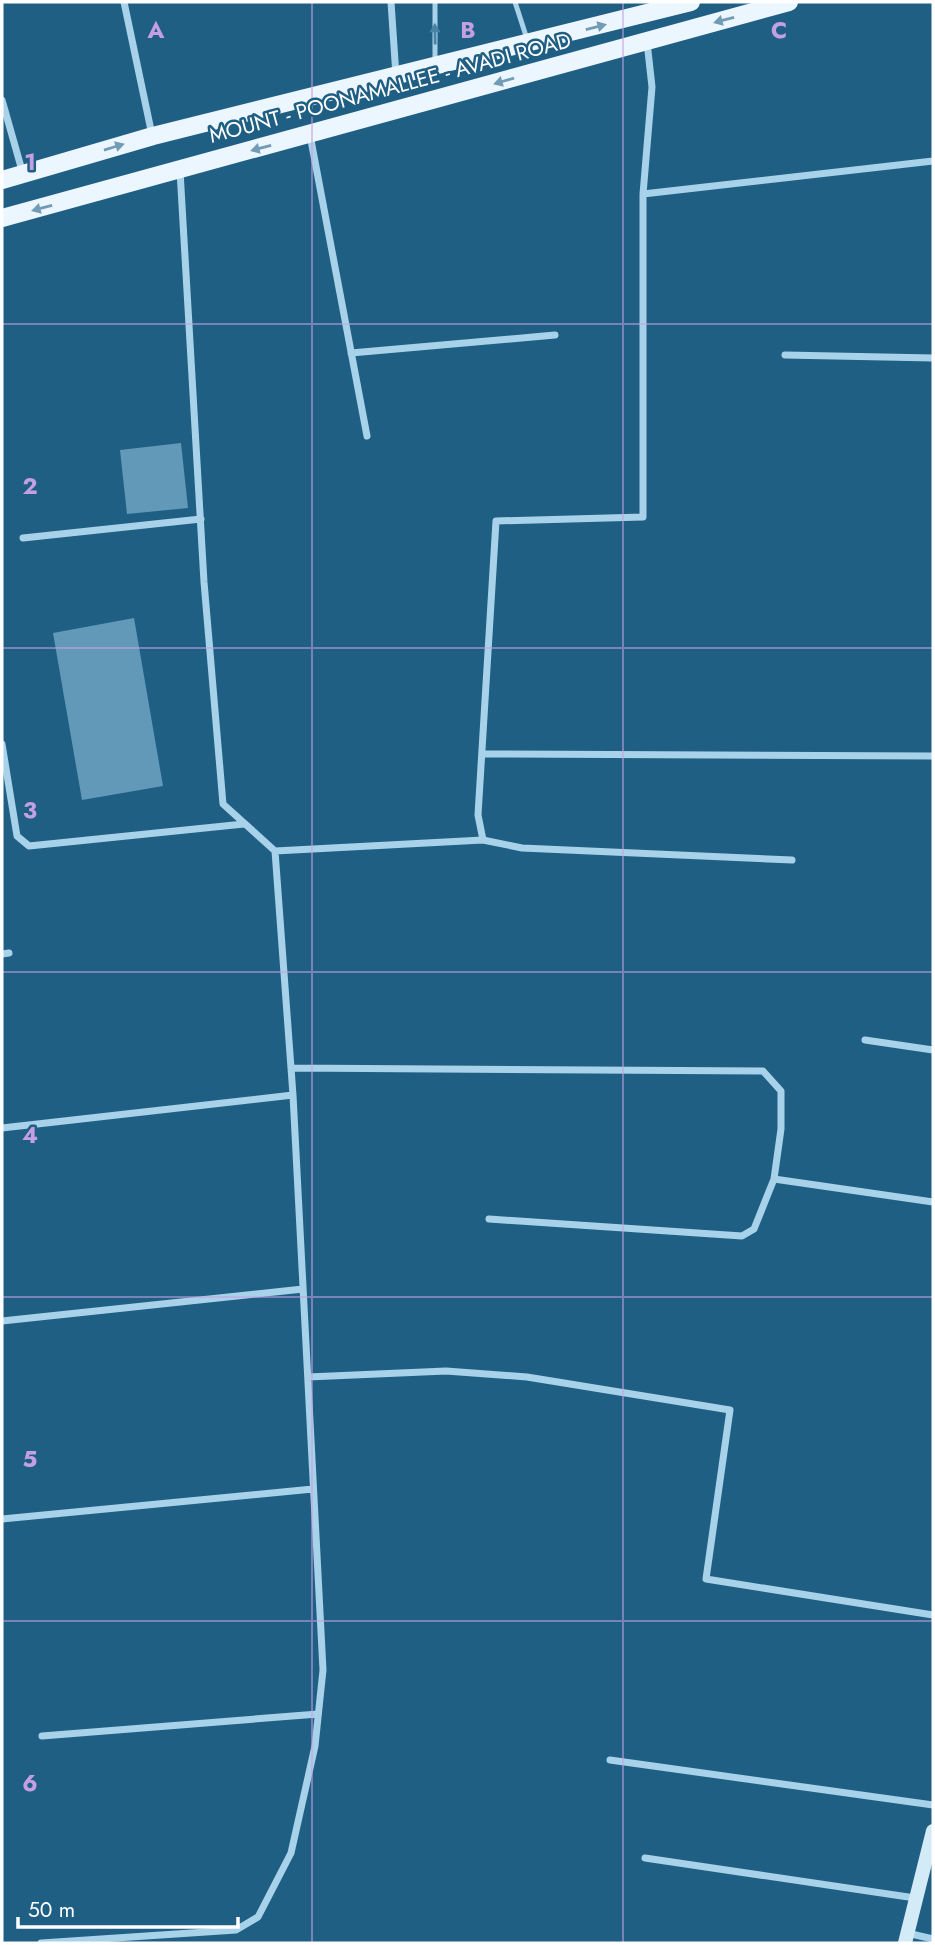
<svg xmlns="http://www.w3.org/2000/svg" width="935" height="1945" font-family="Jost,sans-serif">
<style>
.building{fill:#6299b8}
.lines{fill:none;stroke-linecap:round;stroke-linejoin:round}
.lane{stroke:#a8d2e9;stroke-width:5}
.street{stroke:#a8d2e9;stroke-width:7}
.secondary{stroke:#d3eaf7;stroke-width:14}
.primary{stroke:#ecf6fe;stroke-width:18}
.oneway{fill:#729bb5}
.oneway2{fill:#4982a2}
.grid{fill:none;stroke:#c4a0e2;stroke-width:2;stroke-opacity:0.55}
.labels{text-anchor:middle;stroke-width:5;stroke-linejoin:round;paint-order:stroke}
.street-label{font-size:21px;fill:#fff;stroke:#205f84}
.grid-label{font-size:23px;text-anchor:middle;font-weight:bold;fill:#c4a0e2;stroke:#205f84;stroke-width:5;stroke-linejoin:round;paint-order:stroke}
</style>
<rect width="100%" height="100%" fill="#205f84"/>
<path class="building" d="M181,443L188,508L127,514L120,450Z
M134,618L163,786L82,800L53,633Z"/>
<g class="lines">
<path class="lane" d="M435,2V63
M515,2L527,39"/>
<path class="street" d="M124,2L152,135
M391,2L396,76
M647,42L652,87L643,194V517L496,521L478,815L483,840L522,848L792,860
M2,100L23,174
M310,135L367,436
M643,194L933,161
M351,353L555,335
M785,355L933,358
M23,538L201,519
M2,744L17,836L29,846L244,824
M482,754L933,756
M275,851L483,840
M2,954L9,953
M865,1040L933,1050
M292,1068L763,1071L781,1091V1129L774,1179L933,1202
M2,1128L293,1095L275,851L223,804L204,582L180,171
M489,1219L742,1236L754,1229L774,1179
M2,1321L303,1289
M308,1377L446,1371L527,1377L730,1410L706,1579L933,1615
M2,1519L313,1489
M42,1736L318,1714
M610,1760L933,1805
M645,1858L915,1898
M907,1933L933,1939
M41,1943L236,1930L258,1917L291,1853L315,1746L323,1670L293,1095"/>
<path class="secondary" d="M905,1943L933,1831"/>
<path class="primary" d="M2,180L153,136L691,2
M2,218L789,2"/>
</g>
<defs><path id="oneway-solid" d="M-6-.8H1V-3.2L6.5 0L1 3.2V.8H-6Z" transform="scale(1.75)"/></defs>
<g class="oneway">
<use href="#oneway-solid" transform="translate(724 20) rotate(165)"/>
<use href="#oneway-solid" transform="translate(596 27) rotate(-14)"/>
<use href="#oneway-solid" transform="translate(504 81) rotate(164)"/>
<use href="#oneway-solid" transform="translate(114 147) rotate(-17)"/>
<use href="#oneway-solid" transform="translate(261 148) rotate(165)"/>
<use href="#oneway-solid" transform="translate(42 208) rotate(165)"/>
</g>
<use class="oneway2" href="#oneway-solid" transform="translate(435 34) rotate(-91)"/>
<path class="grid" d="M312,2V1943M623,2V1943M2,324H933M2,648H933M2,972H933M2,1297H933M2,1621H933"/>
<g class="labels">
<g class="street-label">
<text transform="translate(390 88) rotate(-15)" y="7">MOUNT - POONAMALLEE - AVADI ROAD</text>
</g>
</g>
<g class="grid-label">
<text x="156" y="38">A</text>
<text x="468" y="38">B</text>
<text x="779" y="38">C</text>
<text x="30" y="170">1</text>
<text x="30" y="494">2</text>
<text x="30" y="818">3</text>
<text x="30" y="1143">4</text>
<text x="30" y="1467">5</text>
<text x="30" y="1791">6</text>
</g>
<rect width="935" height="1945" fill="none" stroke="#ffffff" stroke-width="7"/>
<path d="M18 1917v10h220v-10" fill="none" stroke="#ffffff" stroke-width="3.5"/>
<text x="28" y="1917" font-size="21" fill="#ffffff" stroke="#205f84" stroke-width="5" paint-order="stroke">50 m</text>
</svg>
